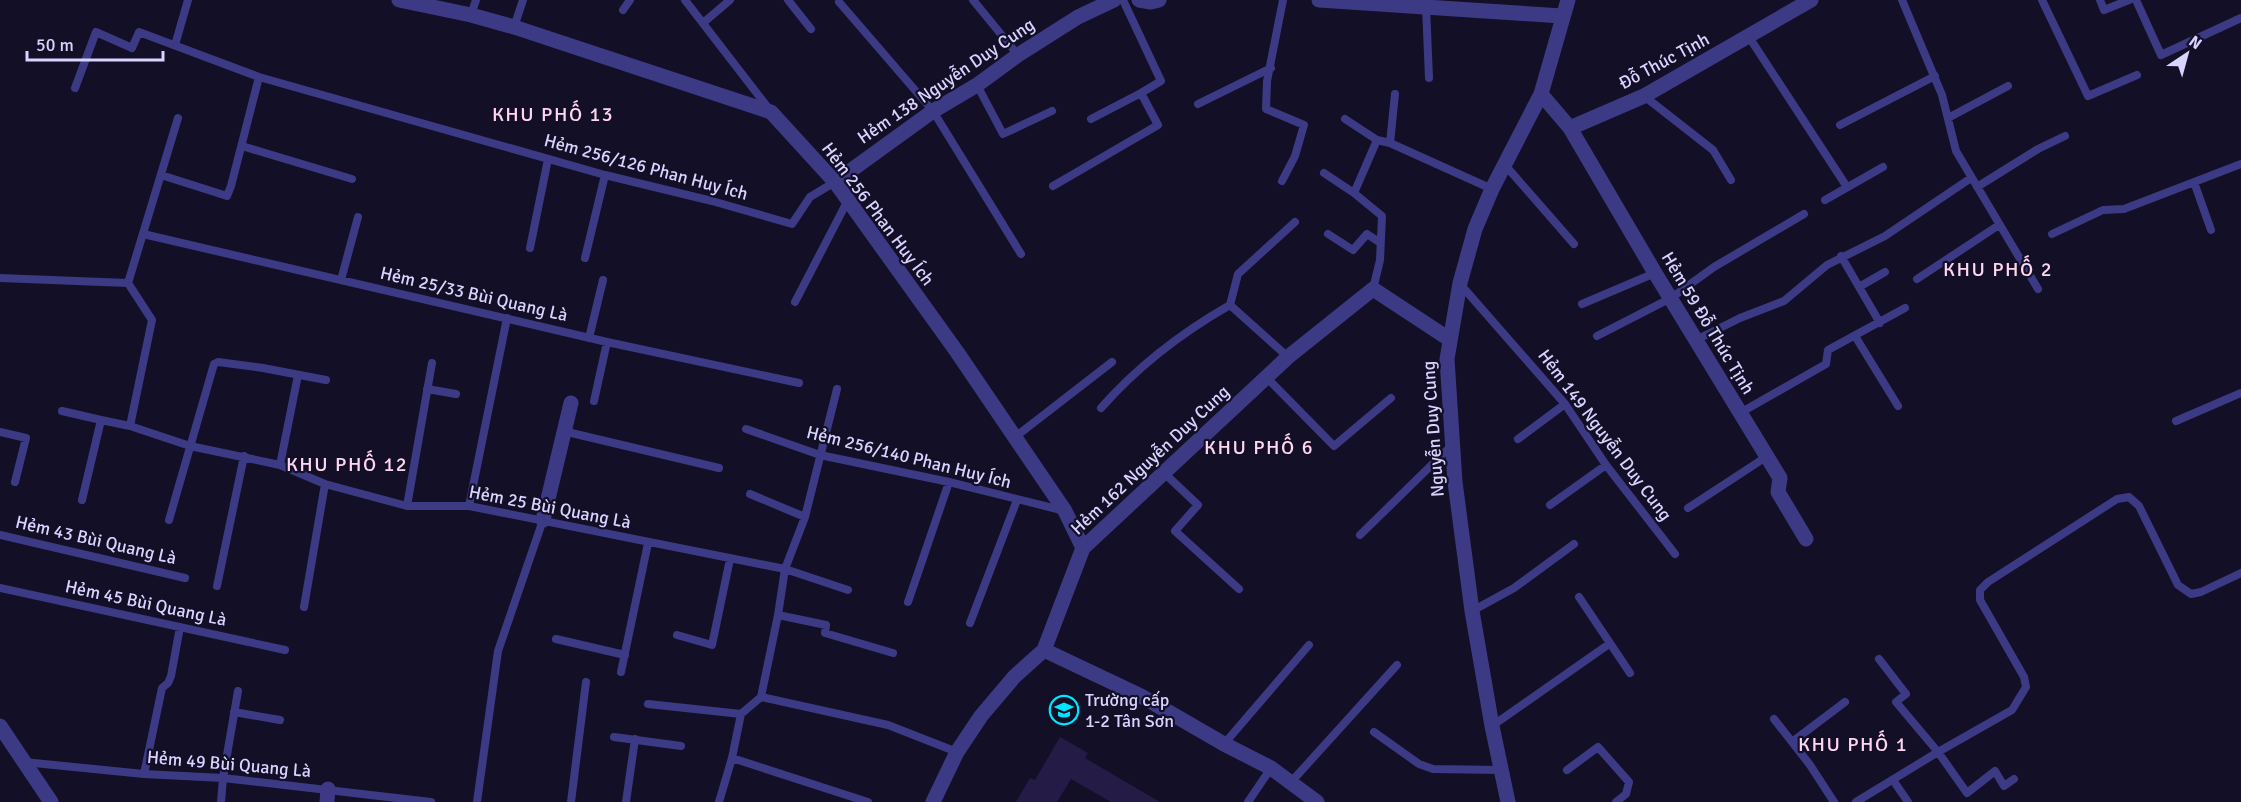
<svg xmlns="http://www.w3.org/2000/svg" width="2241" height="802" font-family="Signika,sans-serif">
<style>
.building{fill:#241b47}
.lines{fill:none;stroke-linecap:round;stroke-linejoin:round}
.service{stroke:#3d3a85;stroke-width:8}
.minor{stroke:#3d3a85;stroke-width:15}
.labels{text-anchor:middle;stroke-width:4.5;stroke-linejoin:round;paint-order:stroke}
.street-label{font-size:18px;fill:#d9d4ff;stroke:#130f26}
.poi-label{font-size:18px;fill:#d9d4ff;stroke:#130f26;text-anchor:start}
.neighbourhood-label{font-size:20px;letter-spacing:1.5px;fill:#ffd6f0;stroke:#130f26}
</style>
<rect width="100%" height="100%" fill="#130f26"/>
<path class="building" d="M1060,737L1088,753L1085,758L1160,802H1111L1071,779L1057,802H1016L1030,778L1035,780Z"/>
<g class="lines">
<path class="service" d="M685,0L769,109
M788,0L811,29
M973,0L1018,55
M1902,0L1942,95L1956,151L2038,289
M2042,0L2088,96L2137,75
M2100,0L2104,10L2129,0
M2136,0L2161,55L2241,18
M839,2L933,111L1021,254
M1426,7L1429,78
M623,10L630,0
M471,15L476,0
M703,23L730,0
M514,27L523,0
M1749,37L1847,187
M175,45L188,0
M259,77L605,175L712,201L792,224L810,197L835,182
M977,85L1003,134L1052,111
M75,88L96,32L132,48L139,32L259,77L231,186L227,196L161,175
M1644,96L1713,150L1731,180
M1198,104L1271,68
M1948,118L2008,86
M1091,119L1141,93
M1345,119L1377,140L1390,143L1492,189
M1840,125L1935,76
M1390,143L1395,94
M242,146L352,179
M1505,165L1574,244
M1324,173L1354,193
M1282,181L1295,156L1304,125L1266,109L1267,81L1283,0
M2194,182L2211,230
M1053,186L1158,125L1141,93L1161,81L1123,0
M1977,187L2038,149L2065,136
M1825,200L1883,167
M143,234L607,342L799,383
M1328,234L1353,250L1367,234L1379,242
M2052,234L2103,210L2124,209L2241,164
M530,248L548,159
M1841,256L1880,323
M585,258L605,175
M0,278L128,283
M1917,279L1999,225
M341,280L358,217
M128,283L178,118
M128,283L152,320L130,426
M1460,284L1565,404L1606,465L1675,554
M1859,287L1885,272
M1373,289L1380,260L1382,216L1354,193L1377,140
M795,302L848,200
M1582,304L1655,273
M1230,305L1288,357
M1597,336L1671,298L1714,267L1804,214
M1855,336L1898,406
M589,338L603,280
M1696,340L1740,318L1784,301L1827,265L1885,236L1971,178
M1267,378L1334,446L1391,398
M427,389L456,394
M594,401L607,342
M1101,408C1138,366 1181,333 1230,305L1238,274L1295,222
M62,411L101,420
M1740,413L1826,364L1828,350L1905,308
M2176,421L2241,393
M746,429L820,455L949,482L1065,511
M563,431L719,468
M0,432L26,438L15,482
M1015,437L1112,362
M1518,439L1565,404
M280,465L298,375
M1163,472L1198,505L1175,531L1239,589
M750,494L805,517
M82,500L101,420L130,426L190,446L280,465L325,484L407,506H469L785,569L848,590
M1550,505L1606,465
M407,506L432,363
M469,506L507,318
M1688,508L1766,457
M169,520L214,364L218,362L263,368L326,380
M0,535L185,578
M1360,535L1452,445
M217,586L244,456
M0,588L285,650
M1579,597L1630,673
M908,602L949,482
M304,607L325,484
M1472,611L1514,588L1574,544
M778,615L826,625L825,633L893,653
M970,623L1017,500
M677,635L712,645L730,559
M556,639L625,655
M1879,659L1906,694L1896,702L1938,752L1967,793L1995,771L2004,786L2014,779
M621,672L648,543
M761,697L888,725L957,752
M648,704L741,714
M234,712L280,720
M1774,719L1810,765L1834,802
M1492,726L1609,644
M1374,732L1419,764L1433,769L1501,770
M614,737L681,746
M1792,742L1845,702
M1224,744L1309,645
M732,758L868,802
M24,762L144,774L223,778L431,802
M1567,770L1598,747L1629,782L1626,794L1616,802
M144,774L162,688L168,683L171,676L180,627
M1893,780L1908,802
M1292,781L1397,665
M221,802L223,778L238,691
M477,802L498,651L543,520
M571,802L586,682
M626,802L635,739
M719,802L732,758L741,714L761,697L778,615L785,569L805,517L837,389
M1248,802L1271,768
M1856,802L1938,752L2012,710L2026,687L2024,677L1980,600V590L1988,582L2117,499L2129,497L2139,506L2178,585L2191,594L2201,592L2241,573"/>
<path class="minor" d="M399,0L471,15L514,27L771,112L835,182L957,352L1065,511L1083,548
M1139,0L1151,2L1159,0
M1319,0L1562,16
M1541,94L1570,128L1644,96L1811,0
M1570,128L1655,273L1780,478L1778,492L1806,539
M835,182L933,111L977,85L1018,55L1078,17L1114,0
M543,520L571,403
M1044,650L1141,696L1224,744L1271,768L1317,802
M0,726L51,802
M327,802L328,789
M933,802L957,752L981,716L1014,677L1044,650L1083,548L1288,357L1373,289L1449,339
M1508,802L1492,726L1472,611L1455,482L1447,359L1460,283L1475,229L1492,189L1541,94L1568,0"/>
</g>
<defs>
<g id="school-ring" transform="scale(1.5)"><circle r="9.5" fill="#130f26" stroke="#00e5ff" stroke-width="1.5"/><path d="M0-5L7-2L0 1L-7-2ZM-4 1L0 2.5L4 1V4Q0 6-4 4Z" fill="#00e5ff"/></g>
</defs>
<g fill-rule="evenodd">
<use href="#school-ring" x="1064" y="710"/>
</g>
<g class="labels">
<g class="street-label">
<text transform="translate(1664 61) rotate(-28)" y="6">Đỗ Thúc Tịnh</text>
<text transform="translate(946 81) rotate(-34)" y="6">Hẻm 138 Nguyễn Duy Cung</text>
<text transform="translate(646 167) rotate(15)" y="6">Hẻm 256/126 Phan Huy Ích</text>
<text transform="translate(878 214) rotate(53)" y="6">Hẻm 256 Phan Huy Ích</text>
<text transform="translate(474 294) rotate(13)" y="6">Hẻm 25/33 Bùi Quang Là</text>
<text transform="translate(1708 323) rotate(59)" y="6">Hẻm 59 Đỗ Thúc Tịnh</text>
<text transform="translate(1433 429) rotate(-94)" y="6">Nguyễn Duy Cung</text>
<text transform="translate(1605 435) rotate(53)" y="6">Hẻm 149 Nguyễn Duy Cung</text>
<text transform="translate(909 457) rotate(14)" y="6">Hẻm 256/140 Phan Huy Ích</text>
<text transform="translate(1150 460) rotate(-43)" y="6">Hẻm 162 Nguyễn Duy Cung</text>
<text transform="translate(550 507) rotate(11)" y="6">Hẻm 25 Bùi Quang Là</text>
<text transform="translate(96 540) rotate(13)" y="6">Hẻm 43 Bùi Quang Là</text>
<text transform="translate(146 603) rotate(12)" y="6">Hẻm 45 Bùi Quang Là</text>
<text transform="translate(229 764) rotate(5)" y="6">Hẻm 49 Bùi Quang Là</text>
</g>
<g class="poi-label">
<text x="1085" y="706">Trường cấp<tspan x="1085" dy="21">1-2 Tân Sơn</tspan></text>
</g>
<g class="neighbourhood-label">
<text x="553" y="121">KHU PHỐ 13</text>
<text x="1998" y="276">KHU PHỐ 2</text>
<text x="1259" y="454">KHU PHỐ 6</text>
<text x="347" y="471">KHU PHỐ 12</text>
<text x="1853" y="751">KHU PHỐ 1</text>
</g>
</g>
<g transform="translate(2187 54) rotate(36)" stroke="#130f26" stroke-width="4.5" paint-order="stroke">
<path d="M0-4.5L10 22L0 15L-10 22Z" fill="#d9d4ff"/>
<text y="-9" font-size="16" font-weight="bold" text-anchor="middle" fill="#d9d4ff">N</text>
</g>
<path d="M27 51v9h136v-9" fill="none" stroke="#d9d4ff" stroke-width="3"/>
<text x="36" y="51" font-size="18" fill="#d9d4ff" stroke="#130f26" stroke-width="4.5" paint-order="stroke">50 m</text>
</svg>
